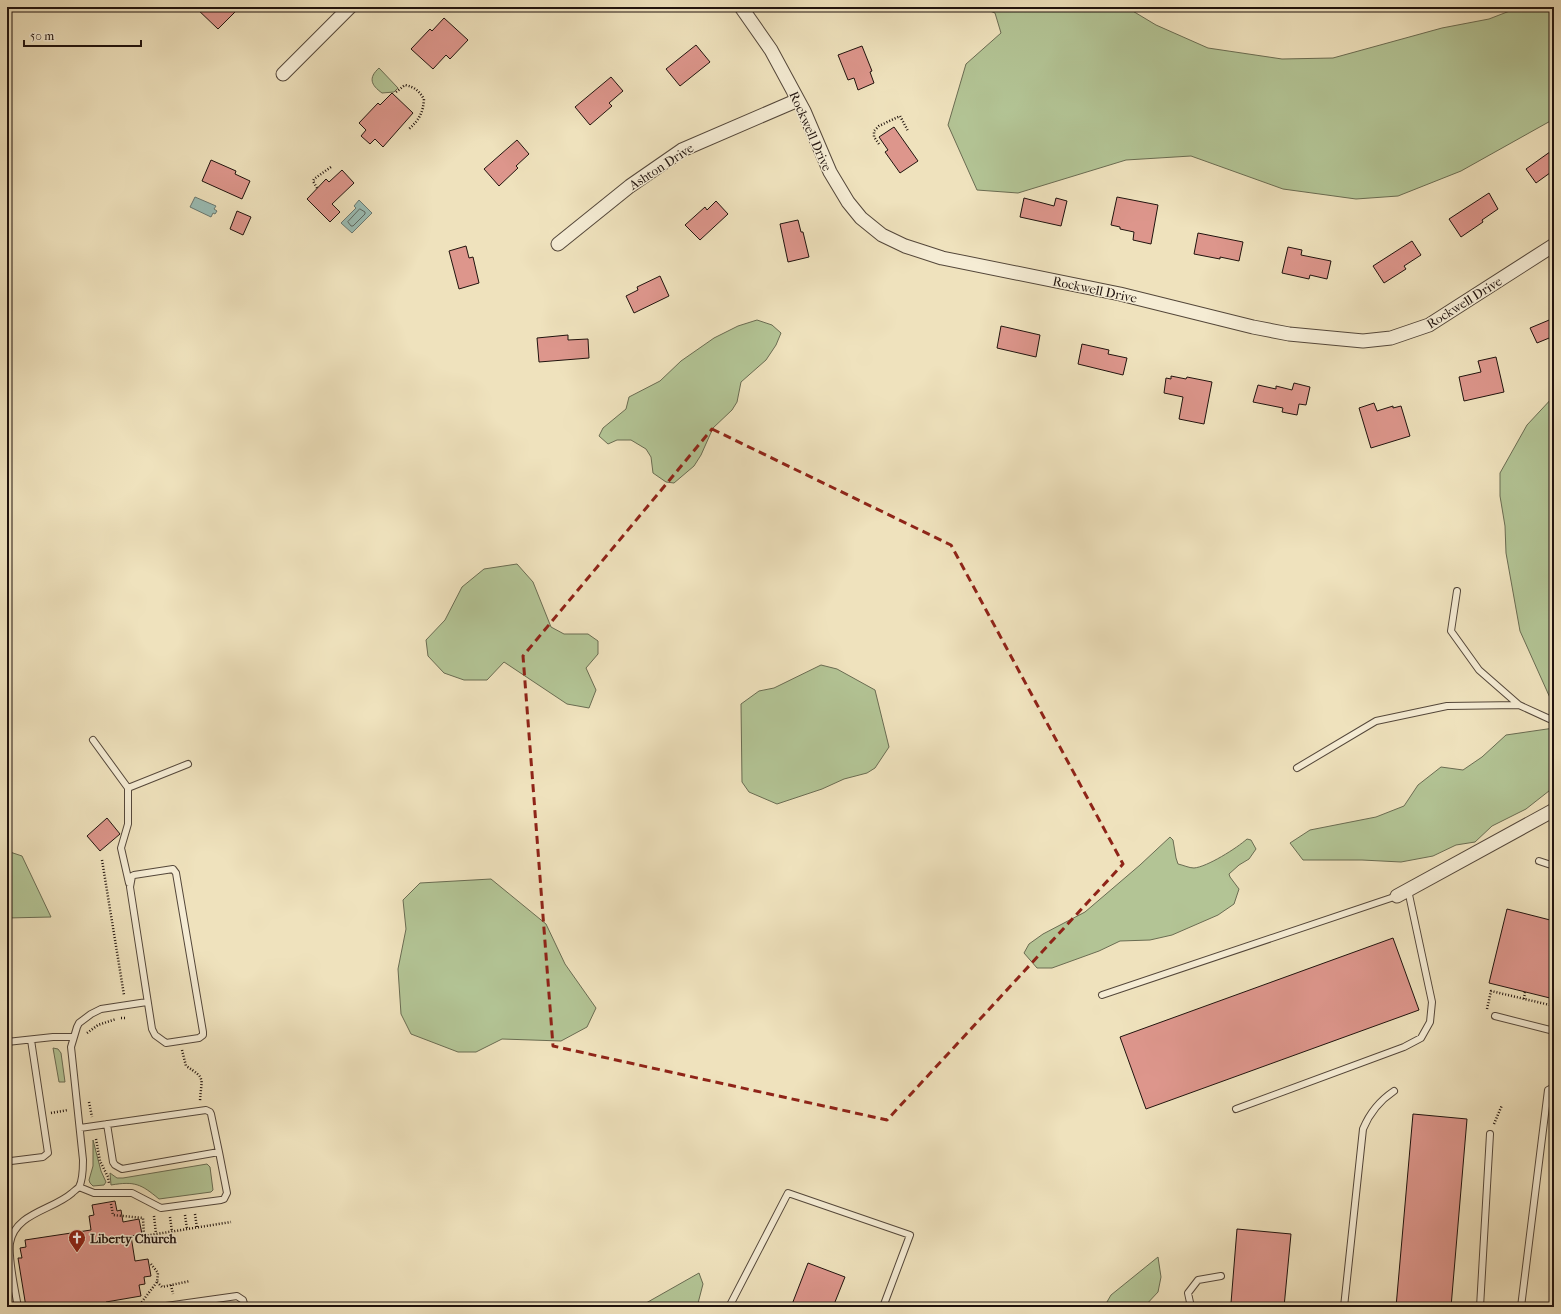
<svg xmlns="http://www.w3.org/2000/svg" width="1561" height="1314" font-family="'IM FELL French Canon',serif">
<style>
.green{fill:#b3c495;stroke:#6a6c52}
.water{fill:#9abdb5;stroke:#697972}
.lines{fill:none;stroke-linecap:round;stroke-linejoin:round}
.shore{stroke:#5d6862;stroke-width:1}
.building{fill:#dd968c;stroke:#20130e}
.lane-casing{stroke:#54473a;stroke-width:8}
.street-casing{stroke:#54473a;stroke-width:15}
.path{stroke:#20130e;stroke-width:2.5;stroke-dasharray:1 2;stroke-linecap:butt}
.lane{stroke:#f5ecd4;stroke-width:6}
.street{stroke:#f5ecd4;stroke-width:13}
.marked{fill:none;stroke:#8f2418;stroke-width:3;stroke-dasharray:8 5;stroke-linejoin:round}
.labels{text-anchor:middle;stroke-width:3;stroke-linejoin:round;paint-order:stroke}
.street-label{font-size:13px;fill:#20130e;stroke:#f5ecd4}
.poi-label{font-size:13px;font-weight:bold;fill:#20130e;stroke:#f5ecd4;text-anchor:start}
</style>
<rect width="100%" height="100%" fill="#efe2bd"/>
<filter id="stains"><feTurbulence type="fractalNoise" baseFrequency=".005" numOctaves="4"/><feColorMatrix values="0 0 0 0 .2 0 0 0 0 .09 0 0 0 0 .02 0 0 0 .5 -.17"/></filter>
<radialGradient id="worn" r=".72"><stop offset=".6" stop-color="#630" stop-opacity="0"/><stop offset="1" stop-color="#630" stop-opacity=".3"/></radialGradient>
<path class="green" d="M980,7H1126L1156,25L1208,48L1282,59L1333,58L1442,28L1489,19L1520,7H1554V119L1461,171L1398,196L1356,199L1283,189L1191,156L1126,160L1018,193L977,190L948,125L966,64L1001,33L995,13Z
M379,68L398,88L394,92L382,93C371,85 368,78 379,68Z
M757,320L772,325L781,333L776,345L766,360L741,382L737,402L732,410L713,428L701,455L694,466L674,483L666,482L653,473L651,457L646,449L631,440H617L608,444L599,436L603,428L626,409L629,397L660,381L681,361L714,338L738,326Z
M1554,396V702L1551,700L1520,631L1506,553L1505,526L1500,496V473L1527,425Z
M517,564L533,582L551,627L564,634H588L598,641V654L586,668L596,690L589,708L567,704L504,662L487,680H464L444,673L428,656L426,640L445,620L462,587L484,569Z
M821,665L837,669L875,690L889,747L875,768L867,773L844,779L822,789L777,804L749,792L742,782L741,704L759,691L774,688Z
M1554,728V787L1526,809L1492,826L1475,842L1456,845L1433,856L1401,862L1362,860H1303L1290,843L1310,830L1376,817L1404,806L1418,785L1441,767L1463,770L1482,757L1506,735Z
M1170,837L1173,840L1176,858L1178,864C1183,865 1189,868 1194,868C1207,867 1237,848 1247,839L1251,840L1256,849L1249,859L1239,865L1229,874L1230,877L1239,889L1234,904L1218,915L1172,935L1150,940L1120,941L1099,951L1052,968H1037L1024,953L1029,944L1043,934L1085,912L1140,865Z
M7,851L22,856L51,917L7,918Z
M491,879L546,924L565,964L596,1008L587,1027L561,1041L502,1039L476,1052H458L411,1034L401,1014L398,969L406,929L403,900L420,883Z
M53,1048L58,1049L61,1053L65,1082H59Z
M93,1140L101,1171L106,1182L104,1185L93,1186L90,1183L89,1180L93,1166Z
M207,1164L210,1167L213,1190L211,1192L159,1199C141,1184 135,1181 111,1185L110,1173L117,1178H123Z
M1158,1257L1161,1277L1158,1292L1144,1307H1104L1111,1295Z
M699,1273L703,1284L697,1307H639Z"/>
<path class="water" d="M195,197L216,206L214,209L217,211L215,214L213,213L211,217L190,207Z
M359,200L372,213L352,233L341,223L356,208L354,206Z"/>
<g class="lines">
<path class="shore" d="M360,209L365,212V214L353,226H351L348,222Z"/>
</g>
<path class="building" d="M195,7H240L218,29Z
M444,18L468,40L450,59L446,55L433,69L411,49L430,29L432,31Z
M696,45L710,62L680,86L666,69Z
M862,46L872,71L870,72L874,83L858,90L854,78L848,80L838,55Z
M611,77L623,91L609,103L612,106L590,125L575,107Z
M392,93L413,113L383,147L375,139L370,144L361,136L366,130L359,123L378,103L380,105Z
M894,127L918,161L900,173L885,152L888,150L879,137Z
M517,140L529,154L516,166L518,168L499,186L484,169Z
M1554,149V170L1536,183L1526,169Z
M211,160L236,171L235,174L250,181L242,199L202,181Z
M342,170L354,183L332,204L340,212L330,222L307,199L326,179L329,182Z
M1489,193L1498,209L1482,220L1483,222L1461,237L1449,219Z
M1117,197L1158,205L1151,244L1133,240L1134,232L1120,229V227L1111,225Z
M1024,198L1054,206L1056,198L1067,201L1061,226L1020,217Z
M716,201L728,214L700,240L685,225L705,207L707,210Z
M237,211L251,217L243,235L230,229Z
M798,220L801,232H803L809,257L788,262L780,224Z
M1198,233L1243,242L1239,261L1220,257V259L1194,254Z
M1412,241L1421,255L1404,266L1406,269L1384,283L1373,266Z
M466,246L469,258L473,257L479,283L459,289L449,251Z
M1288,247L1302,250L1301,255L1331,261L1327,279L1310,275L1309,279L1282,273Z
M660,276L669,296L634,313L626,296L638,290L637,287Z
M1554,318V336L1537,343L1530,328Z
M1001,326L1040,335L1036,357L997,348Z
M568,335V340L588,339L589,358L539,362L537,338Z
M1082,344L1109,350L1108,354L1127,358L1123,375L1078,364Z
M1496,357L1504,392L1464,401L1459,377L1481,372L1478,361Z
M1171,376L1186,379L1187,377L1212,382L1204,424L1179,419L1183,397L1164,393L1166,378L1171,379Z
M1294,383L1310,387L1306,405L1299,404L1297,415L1282,412L1283,408L1253,402L1258,385L1276,389V386L1292,390Z
M1374,403L1377,411L1393,406V408L1401,406L1410,436L1371,448L1359,408Z
M107,818L120,834L100,851L87,836Z
M1507,909L1554,921V999L1489,983Z
M1393,938L1419,1010L1146,1109L1120,1037Z
M1413,1114L1467,1119L1451,1307H1396Z
M115,1201L117,1211L121,1210L123,1222L139,1219L142,1234L131,1236L135,1261L148,1259L151,1276L144,1277L145,1284L139,1285L141,1296L106,1302L107,1307H26L18,1258H22L20,1248L26,1247L25,1240L91,1230L89,1216L94,1215L92,1205Z
M1237,1229L1291,1234L1284,1307L1231,1303Z
M808,1263L845,1277L833,1307H791Z"/>
<g class="lines">
<g class="lane-casing">
<path id="lane" d="M1457,591L1451,631L1479,670L1519,705
M93,740L128,788V824L121,848L129,883
M1297,768L1376,721L1447,706L1519,705L1554,721
M128,788L188,764
M1539,861L1554,866
M173,869L176,873L203,1032V1035L199,1038L166,1043L155,1035L152,1029L130,887L132,876L134,875Z
M1102,995L1397,896
M1495,1016L1554,1031
M7,1042L53,1037H73
M1236,1109L1404,1047L1421,1038L1430,1022L1432,1002L1408,890
M80,1128L206,1110L210,1112L211,1114L219,1152L122,1169L115,1165L113,1162L107,1124
M7,1160L11,1161L43,1157L48,1153L31,1040
M79,1187L94,1193H132L161,1208L221,1200L224,1199L227,1193L219,1152
M18,1307C15,1290 8,1260 10,1243C15,1213 53,1210 72,1193C74,1191 77,1189 79,1187C83,1180 83,1168 83,1160L71,1047L77,1027L79,1023L91,1014L101,1009L147,1002
M159,1307L237,1296L243,1300L245,1307
M729,1307L788,1193L910,1235L883,1307
M1191,1307L1188,1293L1198,1280L1221,1276
M1344,1307L1363,1129C1370,1112 1379,1101 1394,1091
M1480,1307L1490,1134
M1521,1307L1548,1090L1554,1087"/>
</g>
<g class="street-casing">
<path id="street" d="M741,7L771,50L784,74L804,111L830,172L848,202L861,218L882,235L905,246L942,258L1120,294L1253,327L1289,334L1363,341L1391,338L1429,325L1554,245
M283,74L350,7
M558,244L630,186L682,150L798,100
M1397,896L1554,810"/>
</g>
<path class="path" d="M396,92L405,85C415,87 419,91 424,99C423,113 419,120 409,129
M879,144L874,137V131L879,126L900,116L908,131
M317,188L313,181L314,179L331,167
M102,860L124,995
M1524,999L1525,992
M1487,1009L1491,991L1554,1006
M121,1018H127
M87,1033L98,1025L116,1019
M182,1050L186,1066C207,1079 201,1078 200,1101
M89,1102L92,1117
M51,1113L68,1110
M1494,1124L1502,1105
M96,1139L100,1161L108,1177L109,1183
M111,1204L113,1215L143,1218L144,1236L231,1222
M195,1214L197,1228
M185,1215L187,1229
M154,1216L156,1234
M170,1217L172,1232
M157,1282L162,1287L190,1281
M171,1285L173,1294
M138,1307L157,1282L158,1273L151,1264"/>
<use href="#lane" class="lane"/>
<use href="#street" class="street"/>
</g>
<path class="marked" d="M712,429L951,545L1123,864L887,1120L553,1046L523,656Z"/>
<defs>
<g id="church-pin" transform="scale(0.9)"><path d="M0 17L-7.5 6A9.5 9.5 0 1 1 7.5 6Z" fill="#8f2418" stroke="#f5ecd4"/><path d="M-1.2-6h2.4v3.5h3.3v2.4h-3.3V6h-2.4V-.1h-3.3v-2.4h3.3Z" fill="#fff"/></g>
</defs>
<g fill-rule="evenodd">
<use href="#church-pin" x="77" y="1238"/>
</g>
<g class="labels">
<g class="street-label">
<text transform="translate(811 131) rotate(66)" y="5">Rockwell Drive</text>
<text transform="translate(661 166) rotate(-33)" y="5">Ashton Drive</text>
<text transform="translate(1095 289) rotate(12)" y="5">Rockwell Drive</text>
<text transform="translate(1464 302) rotate(-32)" y="5">Rockwell Drive</text>
</g>
<g class="poi-label">
<text x="90" y="1243">Liberty Church</text>
</g>
</g>
<rect width="1561" height="1314" fill="none" stroke="#efe2bd" stroke-width="24"/>
<rect x="8" y="8" width="1545" height="1298" fill="none" stroke="#20130e" stroke-width="2"/>
<rect x="12" y="12" width="1537" height="1290" fill="none" stroke="#20130e"/>
<path d="M24 40v6h117v-6" fill="none" stroke="#20130e" stroke-width="2"/>
<text x="30" y="40" font-size="12" fill="#20130e" stroke="#f5ecd4" stroke-width="3" paint-order="stroke">50 m</text>
<rect width="100%" height="100%" filter="url(#stains)"/>
<rect width="100%" height="100%" fill="url(#worn)"/>
</svg>
